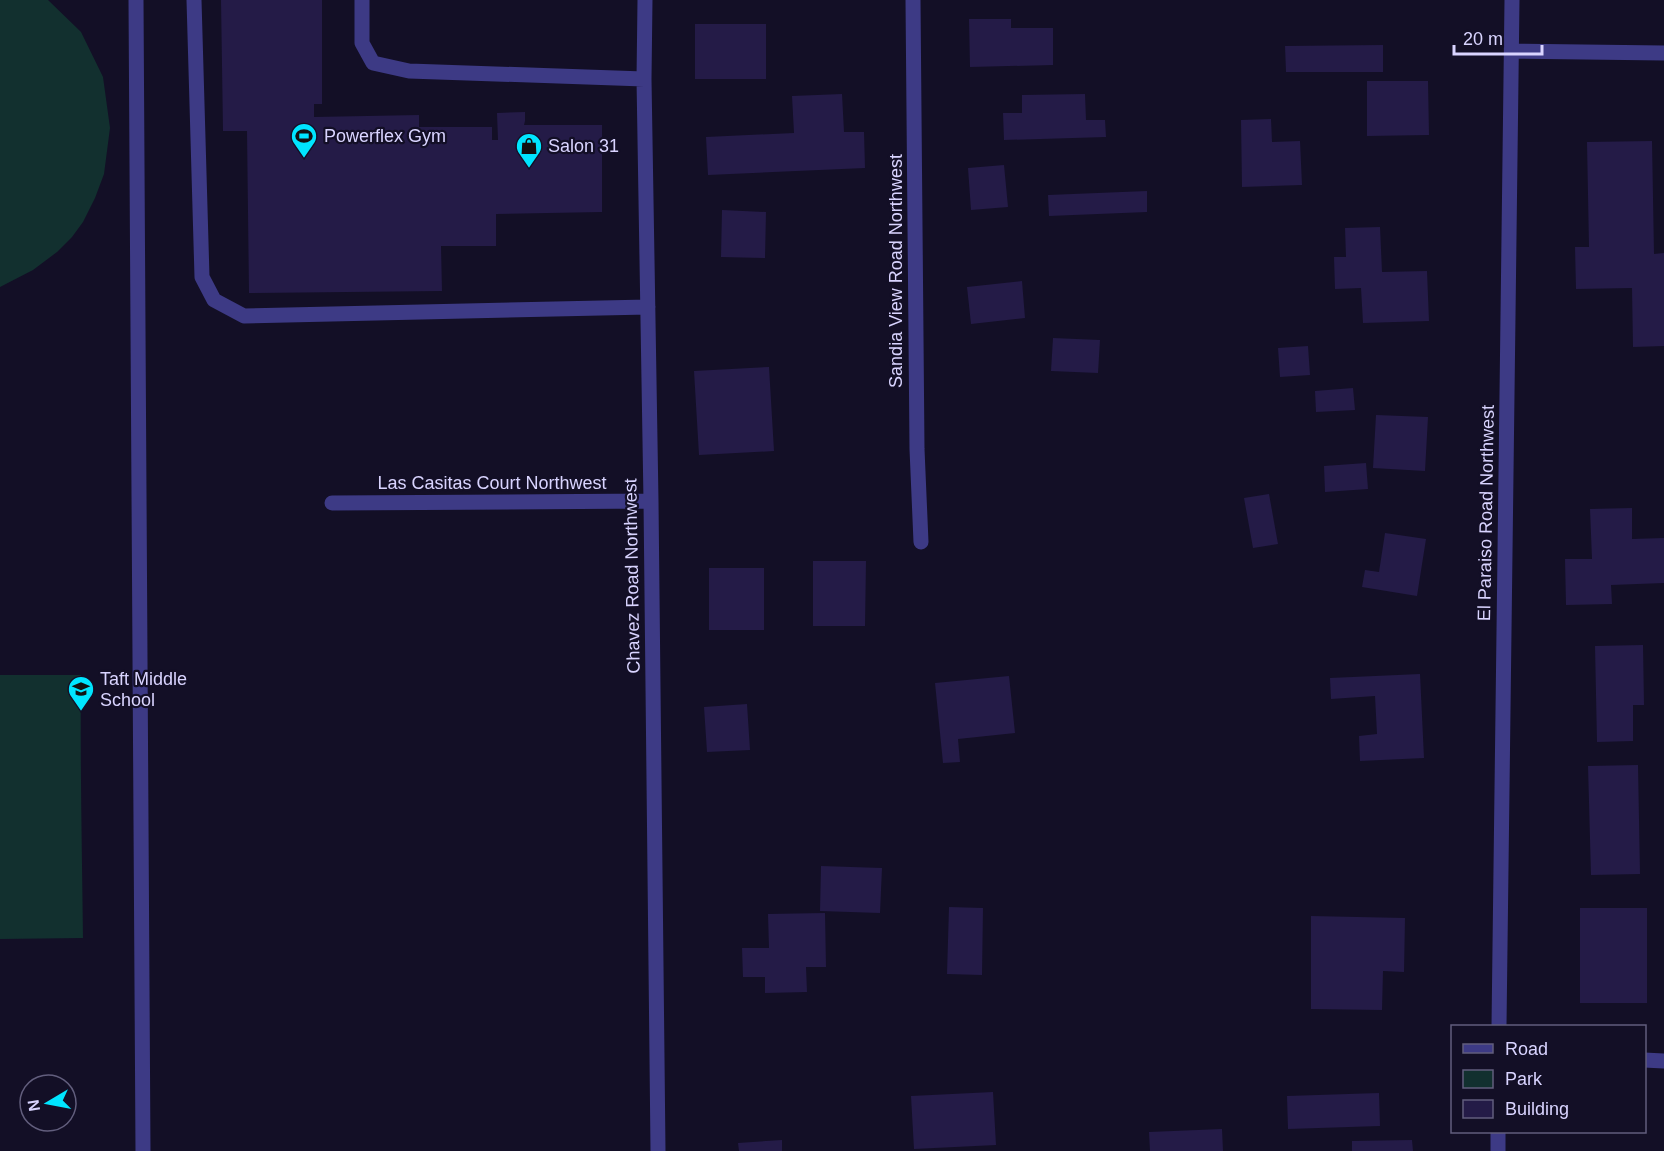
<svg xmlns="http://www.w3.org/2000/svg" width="1664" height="1151" font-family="Helvetica,sans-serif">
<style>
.green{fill:#12302f}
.building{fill:#241b47}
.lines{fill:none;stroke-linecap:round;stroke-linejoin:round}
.minor{stroke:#3d3a85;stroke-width:15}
.labels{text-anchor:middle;stroke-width:4.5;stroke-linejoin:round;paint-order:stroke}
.poi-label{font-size:18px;fill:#d9d4ff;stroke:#130f26;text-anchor:start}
.street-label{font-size:18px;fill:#d9d4ff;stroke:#130f26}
</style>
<rect width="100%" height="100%" fill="#130f26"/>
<path class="green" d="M0,0H48L81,32L103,77L110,128L104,174L95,198L83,222L72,237L57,252L33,270L0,287Z
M0,675H81C80,762 82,850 83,938L0,939Z"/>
<path class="building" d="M221,0H322V104H314V117L419,115V127H492V140H498L497,113L525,112V121L524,125H602V212L496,214V246H441L442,291L249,293L247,131H223Z
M969,19H1011V28H1053V65L970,67Z
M695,24H766V79H695Z
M1383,45V72H1286L1285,46Z
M1367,81H1428L1429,135L1367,136Z
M842,94L844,132H864L865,168L708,175L706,137L794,133L792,96Z
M1085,94L1086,120H1105L1106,137L1004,140L1003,113H1022V95Z
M1271,119L1272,142L1300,141L1302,185L1242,187L1241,120Z
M1652,141L1654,254L1664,253V346L1633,347L1632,288L1576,289L1575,247H1589L1587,142Z
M1004,165L1008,207L971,210L968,168Z
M1147,191V212L1049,216L1048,195Z
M722,210L766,212L765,258L721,257Z
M1380,227L1382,272L1427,271L1429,321L1363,323L1361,288L1335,289L1334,257H1346L1345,228Z
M1022,281L1025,318L971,324L967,287Z
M1053,338L1100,340L1098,373L1051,371Z
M1308,346L1310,375L1280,377L1278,348Z
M769,367L774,451L699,455L694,371Z
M1353,388L1355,410L1316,412L1315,391Z
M1376,415L1428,417L1425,471L1373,468Z
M1366,463L1368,489L1325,492L1324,466Z
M1269,494L1278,544L1253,548L1244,498Z
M1632,508V539L1664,538V583L1611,585L1612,604L1566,605L1565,559H1592L1590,509Z
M1385,533L1426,539L1417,596L1362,587L1365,570L1379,572Z
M813,561H866L865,626H813Z
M709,568H764V630H709Z
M1643,645L1644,705H1633V741L1597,742L1595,646Z
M1420,674L1424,758L1360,761L1359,736L1377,734L1375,696L1331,699L1330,678Z
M1009,676L1015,733L958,739L960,762L943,763L935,683Z
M747,704L750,750L707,752L704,707Z
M1638,765L1640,874L1591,875L1588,766Z
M821,866L882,868L880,913L820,911Z
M949,907L983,908L982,975L947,974Z
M1580,908H1647V1003H1580Z
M825,913L826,967H806L807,992L765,993V977H743L742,948H769L768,914Z
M1311,916L1405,918L1404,972L1383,971L1382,1010L1311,1009Z
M993,1092L996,1145L914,1149L911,1096Z
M1379,1093L1380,1126L1288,1129L1287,1096Z
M1222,1129L1223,1151H1150L1149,1132Z
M782,1140V1151H739L738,1143Z
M1412,1140L1413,1151H1352V1141Z"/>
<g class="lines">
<path class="minor" d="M136,0L143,1151
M194,0L202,277L214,300L244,316L648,307
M362,0V43L373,63L409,71L644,79
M645,0L644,79L651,501L658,1151
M913,0L917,449L921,542
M1512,51L1664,53
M332,503L651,501
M1499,1026L1512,0
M1644,1060L1664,1061
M1498,1151V1132"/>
</g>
<defs>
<g id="stadium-pin" transform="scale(1.35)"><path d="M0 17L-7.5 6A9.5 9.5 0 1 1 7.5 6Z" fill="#00e5ff" stroke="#130f26"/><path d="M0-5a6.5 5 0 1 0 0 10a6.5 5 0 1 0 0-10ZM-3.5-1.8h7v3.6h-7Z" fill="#111"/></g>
<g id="shop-pin" transform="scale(1.35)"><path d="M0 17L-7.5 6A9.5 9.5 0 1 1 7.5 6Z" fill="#00e5ff" stroke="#130f26"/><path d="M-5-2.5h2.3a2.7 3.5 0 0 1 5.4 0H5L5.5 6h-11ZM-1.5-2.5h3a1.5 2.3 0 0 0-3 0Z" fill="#111"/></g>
<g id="school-pin" transform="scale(1.35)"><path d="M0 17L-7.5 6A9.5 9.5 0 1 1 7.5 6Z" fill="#00e5ff" stroke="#130f26"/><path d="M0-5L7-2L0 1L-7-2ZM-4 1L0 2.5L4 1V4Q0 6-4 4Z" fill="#111"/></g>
</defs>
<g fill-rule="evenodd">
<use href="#stadium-pin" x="304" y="136"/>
<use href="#shop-pin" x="529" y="146"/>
<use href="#school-pin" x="81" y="689"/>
</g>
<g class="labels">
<g class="poi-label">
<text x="324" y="142">Powerflex Gym</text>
<text x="548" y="152">Salon 31</text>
<text x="100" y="685">Taft Middle<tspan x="100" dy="21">School</tspan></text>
</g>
<g class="street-label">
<text transform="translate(896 271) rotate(-90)" y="6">Sandia View Road Northwest</text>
<text x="492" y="489">Las Casitas Court Northwest</text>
<text transform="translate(1486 513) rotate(-89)" y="6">El Paraiso Road Northwest</text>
<text transform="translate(632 576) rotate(-91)" y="6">Chavez Road Northwest</text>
</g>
</g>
<rect x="1451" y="1025" width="195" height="108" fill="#130f26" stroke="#625e7d" stroke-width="1.5"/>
<rect x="1463" y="1044" width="30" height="9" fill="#3d3a85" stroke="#625e7d" stroke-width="1.5"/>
<text x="1505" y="1055" font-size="18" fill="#d9d4ff">Road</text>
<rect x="1463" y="1070" width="30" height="18" fill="#12302f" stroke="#625e7d" stroke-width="1.5"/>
<text x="1505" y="1085" font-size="18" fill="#d9d4ff">Park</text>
<rect x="1463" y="1100" width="30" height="18" fill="#241b47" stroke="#625e7d" stroke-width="1.5"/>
<text x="1505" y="1115" font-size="18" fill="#d9d4ff">Building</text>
<g transform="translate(48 1103) rotate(260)"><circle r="28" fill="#130f26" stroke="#625e7d" stroke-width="1.5"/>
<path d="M0-4.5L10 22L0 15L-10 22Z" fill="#00e5ff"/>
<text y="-9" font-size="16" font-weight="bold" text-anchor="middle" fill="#d9d4ff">N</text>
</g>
<path d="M1454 45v9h88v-9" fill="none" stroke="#d9d4ff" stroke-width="3"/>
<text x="1463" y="45" font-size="18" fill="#d9d4ff" stroke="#130f26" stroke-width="4.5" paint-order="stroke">20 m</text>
</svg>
